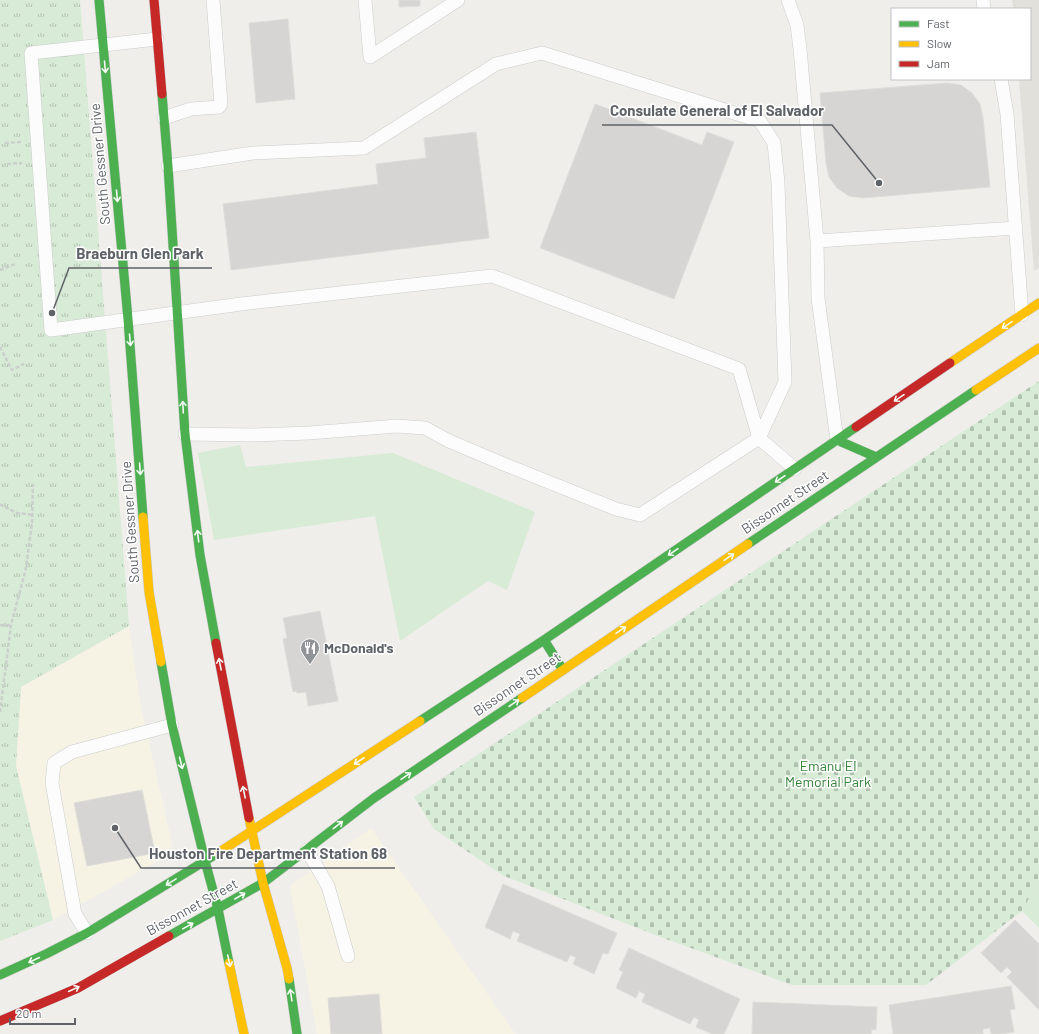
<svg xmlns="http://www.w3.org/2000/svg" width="1039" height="1034" font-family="Barlow,sans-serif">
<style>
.commercial{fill:#f7f3e4}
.education{fill:#e2e0da}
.grass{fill:#d8ebd6}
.cemetery{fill:url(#cemetery-stones)}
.park{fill:url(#park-tufts)}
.building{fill:#d6d5d3;stroke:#deddd9}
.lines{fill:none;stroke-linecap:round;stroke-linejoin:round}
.lane-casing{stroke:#cbcccc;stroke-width:14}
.fast-casing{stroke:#cacacb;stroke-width:10}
.slow-casing{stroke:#cacacb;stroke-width:10}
.jam-casing{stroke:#cacacb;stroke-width:10}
.path{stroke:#cacfcc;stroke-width:2.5;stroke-dasharray:4 2;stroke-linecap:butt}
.lane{stroke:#fdfcfc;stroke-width:13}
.fast{stroke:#4caf50;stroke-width:9}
.slow{stroke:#ffc107;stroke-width:9}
.jam{stroke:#c62828;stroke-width:9}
.oneway{stroke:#f6fbf6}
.labels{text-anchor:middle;stroke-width:3;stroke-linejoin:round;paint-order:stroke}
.street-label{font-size:14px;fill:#5f6368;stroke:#fff}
.poi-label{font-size:14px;font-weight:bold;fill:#5f6368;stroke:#fff;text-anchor:start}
.park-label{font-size:14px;fill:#348238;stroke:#fff}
.leader{fill:none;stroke:#5f6368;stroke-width:1.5}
.callout-dot{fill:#5f6368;stroke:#fff;stroke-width:1.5}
.callout-label{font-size:15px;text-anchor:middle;font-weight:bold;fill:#5f6368;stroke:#fff;stroke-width:3;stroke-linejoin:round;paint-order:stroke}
</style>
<defs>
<pattern id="cemetery-stones" width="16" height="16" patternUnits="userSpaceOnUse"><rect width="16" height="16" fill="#d8ebd6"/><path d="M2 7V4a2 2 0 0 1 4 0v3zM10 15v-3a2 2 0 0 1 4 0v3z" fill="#b2c2b1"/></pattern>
<pattern id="park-tufts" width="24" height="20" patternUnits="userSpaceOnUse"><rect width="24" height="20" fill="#d8ebd6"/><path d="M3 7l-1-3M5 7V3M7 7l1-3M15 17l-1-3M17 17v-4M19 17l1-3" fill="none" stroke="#b2c2b1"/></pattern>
</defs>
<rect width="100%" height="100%" fill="#efeeea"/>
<path class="commercial" d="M129,626L140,702L172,844L165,857L53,920L16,766L21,687Z
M371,828L514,1032L515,1034H317L290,886Z"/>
<path class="education" d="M1012,0H1039V268L1034,271L1019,79H1030V9H1013Z"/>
<path class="grass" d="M240,445L246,467L393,453L535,512L507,590L488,581L400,641L375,516L214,540L198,453Z
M1039,880V928L1022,911Z"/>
<path class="cemetery" d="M1039,381V880L1022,911L926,985H792L658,936L504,876L434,829L414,797Z"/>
<path class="park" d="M0,0H80L129,626L21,687L16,766L53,920L0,941Z"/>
<path class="building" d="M399,0H420V6L399,7Z
M288,19L295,99L256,103L249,23Z
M947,83L961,85L972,93L980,104L983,118L990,187L863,198L849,196L837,188L829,177L826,163L820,93Z
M595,104L702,145L707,132L734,142L674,299L540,248Z
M476,132L489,238L231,270L223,204L378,184L376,164L426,158L424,138Z
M320,611L338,701L308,706L306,692L297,693L296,691L293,692L283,639L287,638L283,618Z
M142,790L155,853L87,866L74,803Z
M503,884L617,933L608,954L603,953L594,974L573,964L576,957L570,955L567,962L517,941L520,934L513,931L510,939L485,927Z
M1015,920L1039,944V1010L1007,977L1012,972L1007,967L1001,973L981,953Z
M629,948L740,999L724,1034H712L696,1027L699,1020L694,1017L690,1024L642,1002L645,994L639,991L636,998L616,988L623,972L619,970Z
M1011,986L1015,1009L1010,1010L1014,1032L1001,1034H991L990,1028L983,1029V1034H893L889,1005Z
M379,994L382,1034H331L328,998Z
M753,1002L877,1007L876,1030L872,1029L871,1034H752Z"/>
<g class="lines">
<g class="lane-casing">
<path id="lane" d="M365,0L370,57L458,0
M788,0L797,25L800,49L817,241L818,298L837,440
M983,0L984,9
M157,39L31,53L51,330L241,304L492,276L739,369L759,438L795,469
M1001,79L1007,114L1022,315
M164,118L191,109L219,107L221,104L213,0
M168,166L253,153L364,148L496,64L542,53L760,121L774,143L778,183L785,382L759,438L640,515L616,509L506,465L449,441L425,428L397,426L309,433L252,435L185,434
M817,241L1016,228
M307,850L328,886L348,956
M87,933L75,914L52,783L54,763L72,752L172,725"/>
</g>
<g class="fast-casing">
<path id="fast" d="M99,0L128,319L143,517
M162,94L168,166L185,434L200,555L216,643
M837,440L876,457
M748,544L976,390
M544,640L563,670
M161,662L172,725L205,861L218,909L229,963
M420,721L544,640L856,427
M169,936L263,883L374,798L522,698
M0,975L46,954L87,933L218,853
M289,979L297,1034"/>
</g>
<g class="slow-casing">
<path id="slow" d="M950,363L1039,303
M976,390L1039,348
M143,517L149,592L161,662
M522,698L748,544
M249,818L263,883L287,968L289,979
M218,853L420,721
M229,963L244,1034"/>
</g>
<g class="jam-casing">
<path id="jam" d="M154,0L162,94
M856,427L950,363
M216,643L249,818
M0,1021L78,988L169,936"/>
</g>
<path class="path" d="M5,143L21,142
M7,164L22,163
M0,270L15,264
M0,347L12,370L24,364
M0,504L1,505L17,513L33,515
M0,625H11
M0,712L11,625L26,568L32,523L33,484"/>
<use href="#lane" class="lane"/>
<use href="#fast" class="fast"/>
<use href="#slow" class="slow"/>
<use href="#jam" class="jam"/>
</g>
<defs><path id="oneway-shaft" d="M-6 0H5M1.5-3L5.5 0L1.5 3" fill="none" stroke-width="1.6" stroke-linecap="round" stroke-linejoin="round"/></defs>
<g class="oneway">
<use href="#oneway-shaft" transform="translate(105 67) rotate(85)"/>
<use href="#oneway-shaft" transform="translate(117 196) rotate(85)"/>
<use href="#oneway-shaft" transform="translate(1007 325) rotate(146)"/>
<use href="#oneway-shaft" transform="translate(130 340) rotate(85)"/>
<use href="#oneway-shaft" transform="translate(899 398) rotate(146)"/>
<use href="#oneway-shaft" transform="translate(183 407) rotate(-93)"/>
<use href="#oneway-shaft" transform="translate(140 469) rotate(86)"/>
<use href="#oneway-shaft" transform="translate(780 479) rotate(146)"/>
<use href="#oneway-shaft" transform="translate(198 536) rotate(-97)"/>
<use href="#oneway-shaft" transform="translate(673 552) rotate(146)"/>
<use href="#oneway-shaft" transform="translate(729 557) rotate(-34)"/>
<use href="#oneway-shaft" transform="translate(621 630) rotate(-34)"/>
<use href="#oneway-shaft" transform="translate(220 664) rotate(-101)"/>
<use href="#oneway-shaft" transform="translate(514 703) rotate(-34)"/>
<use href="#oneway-shaft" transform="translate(359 761) rotate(147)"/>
<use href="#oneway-shaft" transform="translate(181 763) rotate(76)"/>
<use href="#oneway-shaft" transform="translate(406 776) rotate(-34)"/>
<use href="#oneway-shaft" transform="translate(244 792) rotate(-101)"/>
<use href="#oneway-shaft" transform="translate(338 825) rotate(-38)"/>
<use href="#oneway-shaft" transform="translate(171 882) rotate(149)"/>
<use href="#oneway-shaft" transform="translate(240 896) rotate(-30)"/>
<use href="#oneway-shaft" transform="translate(188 926) rotate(-29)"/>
<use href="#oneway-shaft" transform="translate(34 960) rotate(155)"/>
<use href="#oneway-shaft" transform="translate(229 961) rotate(78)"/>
<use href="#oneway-shaft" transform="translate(74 989) rotate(-25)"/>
<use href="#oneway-shaft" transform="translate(291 995) rotate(-99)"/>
</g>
<defs>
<g id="restaurant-pin" transform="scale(1)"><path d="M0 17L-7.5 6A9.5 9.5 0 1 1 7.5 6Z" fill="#919496" stroke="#fff"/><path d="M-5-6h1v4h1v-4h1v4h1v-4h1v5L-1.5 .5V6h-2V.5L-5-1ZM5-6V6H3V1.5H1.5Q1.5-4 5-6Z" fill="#fff"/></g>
</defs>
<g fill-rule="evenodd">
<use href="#restaurant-pin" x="310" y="648"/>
</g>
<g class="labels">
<g class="street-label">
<text transform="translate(100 164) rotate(-95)" y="5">South Gessner Drive</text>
<text transform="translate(785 502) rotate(-34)" y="5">Bissonnet Street</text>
<text transform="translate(130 522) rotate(-94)" y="5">South Gessner Drive</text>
<text transform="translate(517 684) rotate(-34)" y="5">Bissonnet Street</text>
<text transform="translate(192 907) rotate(-29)" y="5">Bissonnet Street</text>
</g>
<g class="poi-label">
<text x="324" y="653">McDonald's</text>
</g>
<g class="park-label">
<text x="828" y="771">Emanu El<tspan x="828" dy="16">Memorial Park</tspan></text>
</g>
</g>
<path class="leader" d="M879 183L832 125H602M52 313L69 268H212M115 828L141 868H395"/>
<g class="callout-dot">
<circle cx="879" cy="183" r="4"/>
<circle cx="52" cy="313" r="4"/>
<circle cx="115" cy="828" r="4"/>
</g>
<g class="callout-label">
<text x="717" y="116">Consulate General of El Salvador</text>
<text x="140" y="259">Braeburn Glen Park</text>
<text x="268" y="859">Houston Fire Department Station 68</text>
</g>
<rect x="891" y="8" width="140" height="72" fill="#ffffff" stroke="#bfc1c3"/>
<rect x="899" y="21" width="20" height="6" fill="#4caf50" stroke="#bfc1c3"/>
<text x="927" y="28" font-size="12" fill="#5f6368">Fast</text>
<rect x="899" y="41" width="20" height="6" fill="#ffc107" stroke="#bfc1c3"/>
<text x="927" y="48" font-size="12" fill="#5f6368">Slow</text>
<rect x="899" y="61" width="20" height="6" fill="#c62828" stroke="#bfc1c3"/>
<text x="927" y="68" font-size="12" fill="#5f6368">Jam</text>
<path d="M10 1018v6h65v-6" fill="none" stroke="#5f6368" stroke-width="2"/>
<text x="16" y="1018" font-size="12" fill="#5f6368" stroke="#ffffff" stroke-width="3" paint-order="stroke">20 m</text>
</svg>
